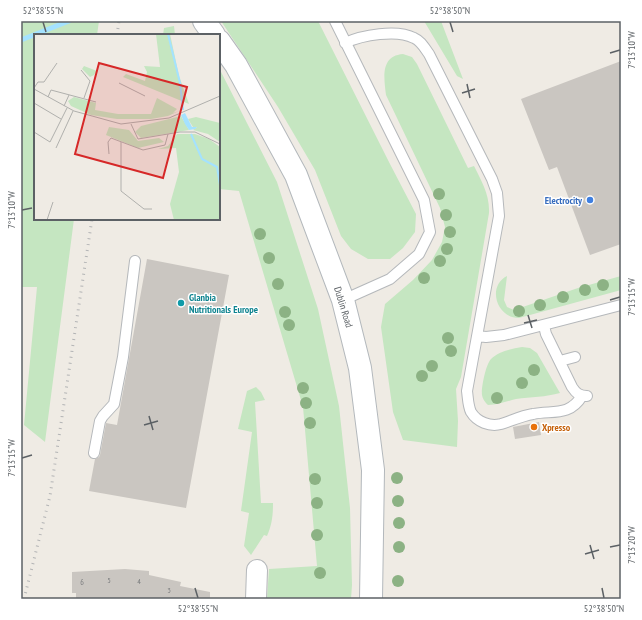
<svg xmlns="http://www.w3.org/2000/svg" width="642" height="620" font-family="'PT Sans Narrow',sans-serif">
<style>
.green{fill:#c5e6c1}
.lines{fill:none;stroke-linecap:round;stroke-linejoin:round}
.stream{stroke:#a4e2ff;stroke-width:5}
.building{fill:#cac6c1}
.lane-casing{stroke:#b5b8bb;stroke-width:12}
.street-casing{stroke:#b5b8bb;stroke-width:22}
.secondary-casing{stroke:#b3b8bc;stroke-width:24}
.lane{stroke:#fff;stroke-width:10}
.street{stroke:#fff;stroke-width:20}
.secondary{stroke:#fff;stroke-width:22}
.rail{stroke:#b3b4b5;stroke-width:3;stroke-dasharray:1 5;stroke-linecap:butt}
.tree{fill:#8cb284}
.ticks{fill:none;stroke:#5c6165;stroke-width:1.5}
.shop-dot{fill:#3f7fe0;stroke:#fff;stroke-width:1.5}
.culture-dot{fill:#0f9aa8;stroke:#fff;stroke-width:1.5}
.food-dot{fill:#e8710a;stroke:#fff;stroke-width:1.5}
.labels{text-anchor:middle;stroke-width:3;stroke-linejoin:round;paint-order:stroke}
.number-label{font-size:8px;fill:#787a7c}
.shop-label{font-size:10px;font-weight:bold;fill:#366cbe;stroke:#fff;text-anchor:end}
.culture-label{font-size:10px;font-weight:bold;fill:#0d838f;stroke:#fff;text-anchor:start}
.street-label{font-size:10px;fill:#5c6165;stroke:#fff}
.food-label{font-size:10px;font-weight:bold;fill:#c56008;stroke:#fff;text-anchor:start}
.inset-river{fill:none;stroke:#a4e2ff;stroke-width:2}
.inset-road{fill:none;stroke:#b0b0ad;stroke-width:1}
.view{fill:#d62828;fill-opacity:0.15;stroke:#d62828;stroke-width:2}
.inset-edge{fill:none;stroke:#5c6165;stroke-width:2}
.neatline{fill:none;stroke:#5c6165;stroke-width:1.5}
.ticks-label{font-size:10px;text-anchor:middle;fill:#5c6165}
</style>
<rect width="100%" height="100%" fill="#efebe4"/>
<path class="green" d="M21,21H99L97,35H35V219H74L45,442L24,425L37,287H21Z
M221,21H318L390,164L416,214L415,232L403,248L390,259H368L351,249L341,236L315,170L278,107Z
M424,21H441L463,79L457,76Z
M174,26L175,35H163L164,28Z
M403,54L412,57L417,64L468,168L474,166C481,180 490,195 489,213L461,377L456,389L458,421L457,447L403,440L393,412L381,327L385,304L413,280L432,260L442,242L445,227L440,208L386,95C384,78 380,56 403,54Z
M219,68L277,182L318,309L339,406L350,508L352,585L351,599H267L269,569L317,566L303,407L239,191L219,189Z
M507,276L504,300L507,307L514,310L578,288L621,276V290L519,318C496,318 487,286 507,276Z
M522,347L530,348L537,353L560,393C546,397 531,397 516,399C507,401 498,405 488,405C485,402 483,400 482,395C481,388 486,364 491,359C499,351 511,349 522,347Z
M256,387L261,392L265,400L255,402L261,503H273C273,515 272,525 267,536L264,535L251,555L244,546L249,513L241,511L252,432L238,429L247,391Z"/>
<g class="lines">
<path class="stream" d="M21,40L69,21"/>
</g>
<path class="building" d="M621,61V244L590,255L557,167L549,170L521,99Z
M147,259L229,275L186,508L89,491L95,459L99,457L100,455L106,423L117,425Z
M539,422L541,435L515,439L513,427Z
M125,569L149,571V575L181,582L180,586L210,592V599H139L126,598L76,599V593H72V572Z"/>
<g class="lines">
<g class="lane-casing">
<path id="lane" d="M335,21L424,200L430,232L419,254L390,279L343,300
M345,43C362,35 397,29 414,38C421,41 424,47 429,54L492,179L497,193L499,216L467,391C468,398 468,406 471,412C477,422 490,427 501,424C511,421 521,416 533,414C552,410 569,417 582,396
M544,326L546,334L572,387C576,393 579,396 587,396
M477,336L486,337L504,335L621,305
M560,361L575,357
M94,453L100,421L103,416L114,404L123,357L135,261"/>
</g>
<g class="street-casing">
<path id="street" d="M256,599L257,570"/>
</g>
<g class="secondary-casing">
<path id="secondary" d="M204,21L214,35
M219,41L236,65L296,175L343,300L360,368L373,470L371,599"/>
</g>
<use href="#lane" class="lane"/>
<use href="#street" class="street"/>
<use href="#secondary" class="secondary"/>
<path class="rail" d="M117,35L119,21
M24,599L50,496L92,219"/>
</g>
<g class="tree">
<circle cx="439" cy="194" r="6"/>
<circle cx="446" cy="215" r="6"/>
<circle cx="450" cy="232" r="6"/>
<circle cx="260" cy="234" r="6"/>
<circle cx="447" cy="249" r="6"/>
<circle cx="269" cy="258" r="6"/>
<circle cx="440" cy="261" r="6"/>
<circle cx="424" cy="278" r="6"/>
<circle cx="278" cy="284" r="6"/>
<circle cx="603" cy="285" r="6"/>
<circle cx="585" cy="290" r="6"/>
<circle cx="563" cy="297" r="6"/>
<circle cx="540" cy="305" r="6"/>
<circle cx="519" cy="311" r="6"/>
<circle cx="285" cy="312" r="6"/>
<circle cx="289" cy="325" r="6"/>
<circle cx="448" cy="338" r="6"/>
<circle cx="451" cy="351" r="6"/>
<circle cx="432" cy="366" r="6"/>
<circle cx="534" cy="370" r="6"/>
<circle cx="422" cy="376" r="6"/>
<circle cx="522" cy="383" r="6"/>
<circle cx="303" cy="388" r="6"/>
<circle cx="497" cy="398" r="6"/>
<circle cx="306" cy="403" r="6"/>
<circle cx="310" cy="423" r="6"/>
<circle cx="397" cy="478" r="6"/>
<circle cx="315" cy="479" r="6"/>
<circle cx="398" cy="501" r="6"/>
<circle cx="317" cy="503" r="6"/>
<circle cx="399" cy="523" r="6"/>
<circle cx="317" cy="535" r="6"/>
<circle cx="399" cy="547" r="6"/>
<circle cx="320" cy="573" r="6"/>
<circle cx="398" cy="581" r="6"/>
</g>
<path class="ticks" d="M43,22L46,32M450,22L453,32M610,53L620,50M467,84L470,98M462,93L475,89M22,210L32,208M610,300L620,297M528,315L532,328M524,323L537,320M149,416L153,430M144,425L158,421M22,458L32,455M590,545L594,559M610,547L620,545M585,554L599,550M195,588L198,598M602,588L604,598"/>
<circle class="shop-dot" cx="590" cy="200" r="4"/>
<circle class="culture-dot" cx="181" cy="303" r="4"/>
<circle class="food-dot" cx="534" cy="427" r="4"/>
<g class="labels">
<g class="number-label">
<text x="109" y="583">5</text>
<text x="139" y="584">4</text>
<text x="82" y="585">6</text>
<text x="169" y="593">3</text>
</g>
<g class="shop-label">
<text x="582" y="204">Electrocity</text>
</g>
<g class="culture-label">
<text x="189" y="301">Glanbia<tspan x="189" dy="12">Nutritionals Europe</tspan></text>
</g>
<g class="street-label">
<text transform="translate(344 307) rotate(73)" y="4">Dublin Road</text>
</g>
<g class="food-label">
<text x="542" y="431">Xpresso</text>
</g>
</g>
<g transform="translate(34 34)">
<rect width="186" height="186" fill="#efebe4"/>
<path d="M122,0H136L145,42L155,70L89,43L92,40L111,47L113,38L110,32L126,33ZM50,32L63,37L60,41L56,43L48,35ZM40,63L62,69L61,76L84,80H117L123,64L143,75L139,79L145,77L134,82L117,85H83L57,81L37,72L34,67ZM147,82L155,96L107,104L101,98L107,92ZM162,83L186,89V108L174,100L159,96L163,93H159L154,85ZM75,93L95,96L104,107L125,104L130,108L104,114L72,101ZM143,100H161L175,105L186,113V186H140L136,170L145,138L142,114L124,115L134,112Z" fill="#c5e6c1"/>
<path d="M151,79L158,93H163L161,95L155,96L151,90L147,81Z" fill="#a4e2ff"/>
<path class="inset-river" d="M134,0L146,49L149,76M157,100L168,125L183,133L186,151"/>
<path class="inset-road" d="M47,36L56,47L50,64M85,49L111,62M0,54L4,48H10L23,29M0,55L40,77L87,90L135,84L186,62M14,63L17,56L62,68M0,69L27,85M30,72L35,61M97,90L104,105L146,98H161L186,110M0,98L16,108L33,74M87,108V157L110,175H118M22,114L39,77M75,120L74,108L77,104L109,116L131,111L134,100M13,186L19,168"/>
<path class="view" d="M65,29L153,53L129,144L41,120Z"/>
<rect width="186" height="186" class="inset-edge"/>
</g>
<rect width="642" height="620" fill="none" stroke="#ffffff" stroke-width="44"/>
<rect x="22" y="22" width="598" height="576" class="neatline"/>
<g class="ticks-label">
<text x="43" y="14">52°38'55"N</text>
<text x="450" y="14">52°38'50"N</text>
<text transform="translate(631 50) rotate(-90)" y="4">7°13'10"W</text>
<text transform="translate(11 210) rotate(-90)" y="4">7°13'10"W</text>
<text transform="translate(631 297) rotate(-90)" y="4">7°13'15"W</text>
<text transform="translate(11 458) rotate(-90)" y="4">7°13'15"W</text>
<text transform="translate(631 545) rotate(-90)" y="4">7°13'20"W</text>
<text x="198" y="612">52°38'55"N</text>
<text x="604" y="612">52°38'50"N</text>
</g>
</svg>
